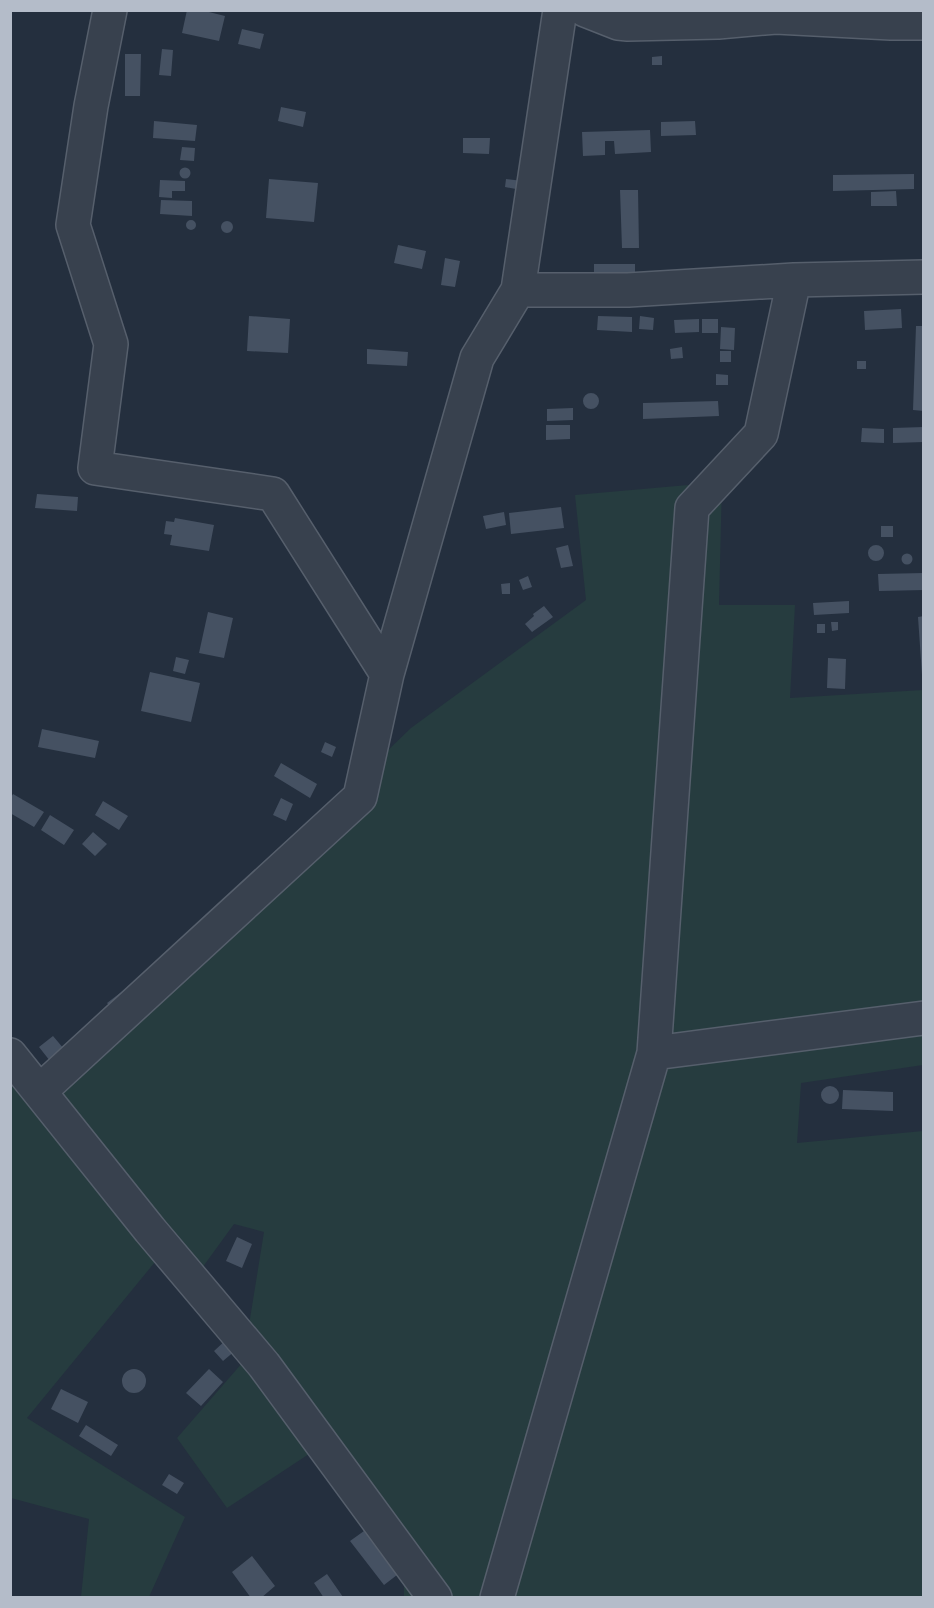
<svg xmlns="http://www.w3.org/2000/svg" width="934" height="1608" font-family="Ubuntu,sans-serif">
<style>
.green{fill:#263c3f}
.building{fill:#455162}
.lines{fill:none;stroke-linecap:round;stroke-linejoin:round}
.minor-casing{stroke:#565f6c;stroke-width:36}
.minor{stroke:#38414e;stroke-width:33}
</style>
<rect width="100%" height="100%" fill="#242f3e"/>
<path class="green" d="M722,482L719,605H795L790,698L923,690V1065L801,1083L797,1143L923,1131V1597H404V1572L312,1452L227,1508L177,1438L243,1362L264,1232L234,1224L189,1286L155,1262L27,1418L185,1517L149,1597H81L89,1519L11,1498L10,1070L25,1060L53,1073L411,728L586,600L575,495Z"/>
<path class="building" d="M187,10H201L225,16L219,41L182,33Z
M242,29L264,34L260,49L238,44Z
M162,49L173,50L171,76L159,75Z
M125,54H141L140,96H125Z
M662,56V65H652V57Z
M281,107L306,112L303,127L278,121Z
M154,121L197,125L195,141L153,138Z
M695,121L696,135L661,136V122Z
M650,130L651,152L615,154L614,141H605V155L583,156L582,132Z
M463,138H490L489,154L463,153Z
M182,147L195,148L194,161L180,160Z
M179.5 173a5.5 5.5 0 1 1 11 0a5.5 5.5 0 1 1-11 0Z
M914,174V189L833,191V175Z
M269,179L318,183L314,222L266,218Z
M506,179L523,181L521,190L505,187Z
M160,180L185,181V191H172V198L159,197Z
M620,190H638L639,248H622Z
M896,191L897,206H871V192Z
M161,200L192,201V216L160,214Z
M186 225a5 5 0 1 1 10 0a5 5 0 1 1-10 0Z
M221 227a6 6 0 1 1 12 0a6 6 0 1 1-12 0Z
M398,245L426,251L422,269L394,263Z
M445,258L460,261L455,287L441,285Z
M594,264H635V280H594Z
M901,309L902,328L865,330L864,311Z
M249,316L290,319L288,353L247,351Z
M598,316L632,317V332L597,330Z
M640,316L654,318L653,330L639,329Z
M699,319V332L675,333L674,320Z
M702,319H718V333H702Z
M916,326H924V411L913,410Z
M721,327L735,328L734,350L720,349Z
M682,347L683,358L671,359L670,349Z
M367,349L408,352L407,366L367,364Z
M720,351H731V362H720Z
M857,361H866V369H857Z
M716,374L728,375V385H716Z
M583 401a8 8 0 1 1 16 0a8 8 0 1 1-16 0Z
M718,401L719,416L643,419V403Z
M573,408V420L547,421V409Z
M546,425H570V439L546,440Z
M924,427V442L893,443V428Z
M862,428L884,429V443L861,442Z
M37,494L78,497L77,511L35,508Z
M561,507L564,528L511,534L509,513Z
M504,512L506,525L486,529L483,516Z
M175,518L214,525L209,551L170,545L172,535L164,534L166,521L174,522Z
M881,526H893V537H881Z
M868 553a8 8 0 1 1 16 0a8 8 0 1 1-16 0Z
M568,545L573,566L561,568L556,548Z
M901.5 559a5.5 5.5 0 1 1 11 0a5.5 5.5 0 1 1-11 0Z
M924,573V590L879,591L878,574Z
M528,576L532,587L523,590L519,580Z
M510,583V594H502L501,584Z
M849,601V613L814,615L813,603Z
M544,606L553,617L532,632L525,624L534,616L533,614Z
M208,612L233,618L224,658L199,653Z
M924,616V675H922L918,617Z
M831,622H838V630L832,631Z
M817,624H825V633H817Z
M176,657L189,660L185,674L173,671Z
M828,658L846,659L845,689L827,688Z
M150,672L200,683L191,722L141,711Z
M42,729L99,741L95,758L38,747Z
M325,742L336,747L332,757L321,752Z
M281,763L317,784L310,798L274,776Z
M13,794L44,812L34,827L10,813V799Z
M281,798L293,804L286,821L273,815Z
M103,801L128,816L119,830L95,815Z
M50,815L74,830L64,845L41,830Z
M93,832L107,844L95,856L82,844Z
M124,990L128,996L111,1008L107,1003Z
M53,1036L64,1049L50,1061L39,1047Z
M821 1095a9 9 0 1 1 18 0a9 9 0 1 1-18 0Z
M843,1090L893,1092V1111L842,1109Z
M237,1237L252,1244L242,1268L226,1261Z
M226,1340L236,1350L223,1361L214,1351Z
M122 1381a12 12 0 1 1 24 0a12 12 0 1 1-24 0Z
M209,1369L223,1382L201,1406L186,1393Z
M61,1389L88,1402L78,1423L51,1409Z
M86,1425L118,1445L111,1456L79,1436Z
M169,1474L184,1483L177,1494L162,1485Z
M364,1531L397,1575L384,1585L350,1541Z
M252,1556L275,1586L261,1598H251L232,1572Z
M327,1574L343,1597L342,1598H324L314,1583Z"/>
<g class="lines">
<g class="minor-casing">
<path id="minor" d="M110,10L91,106L73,225L111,344L95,468L273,494L387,674
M585,10L618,23L628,24L718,22L776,17L891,23H924
M518,290H628L794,280L924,277
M654,1053L924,1018
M10,1055L150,1230L264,1365L435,1598
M40,1091L360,797L387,674L477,358L518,290L560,10
M497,1598L654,1053L692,508L761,434L794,280"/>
</g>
<use href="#minor" class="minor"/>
</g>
<rect width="934" height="1608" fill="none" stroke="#b4bcc9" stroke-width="24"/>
</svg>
